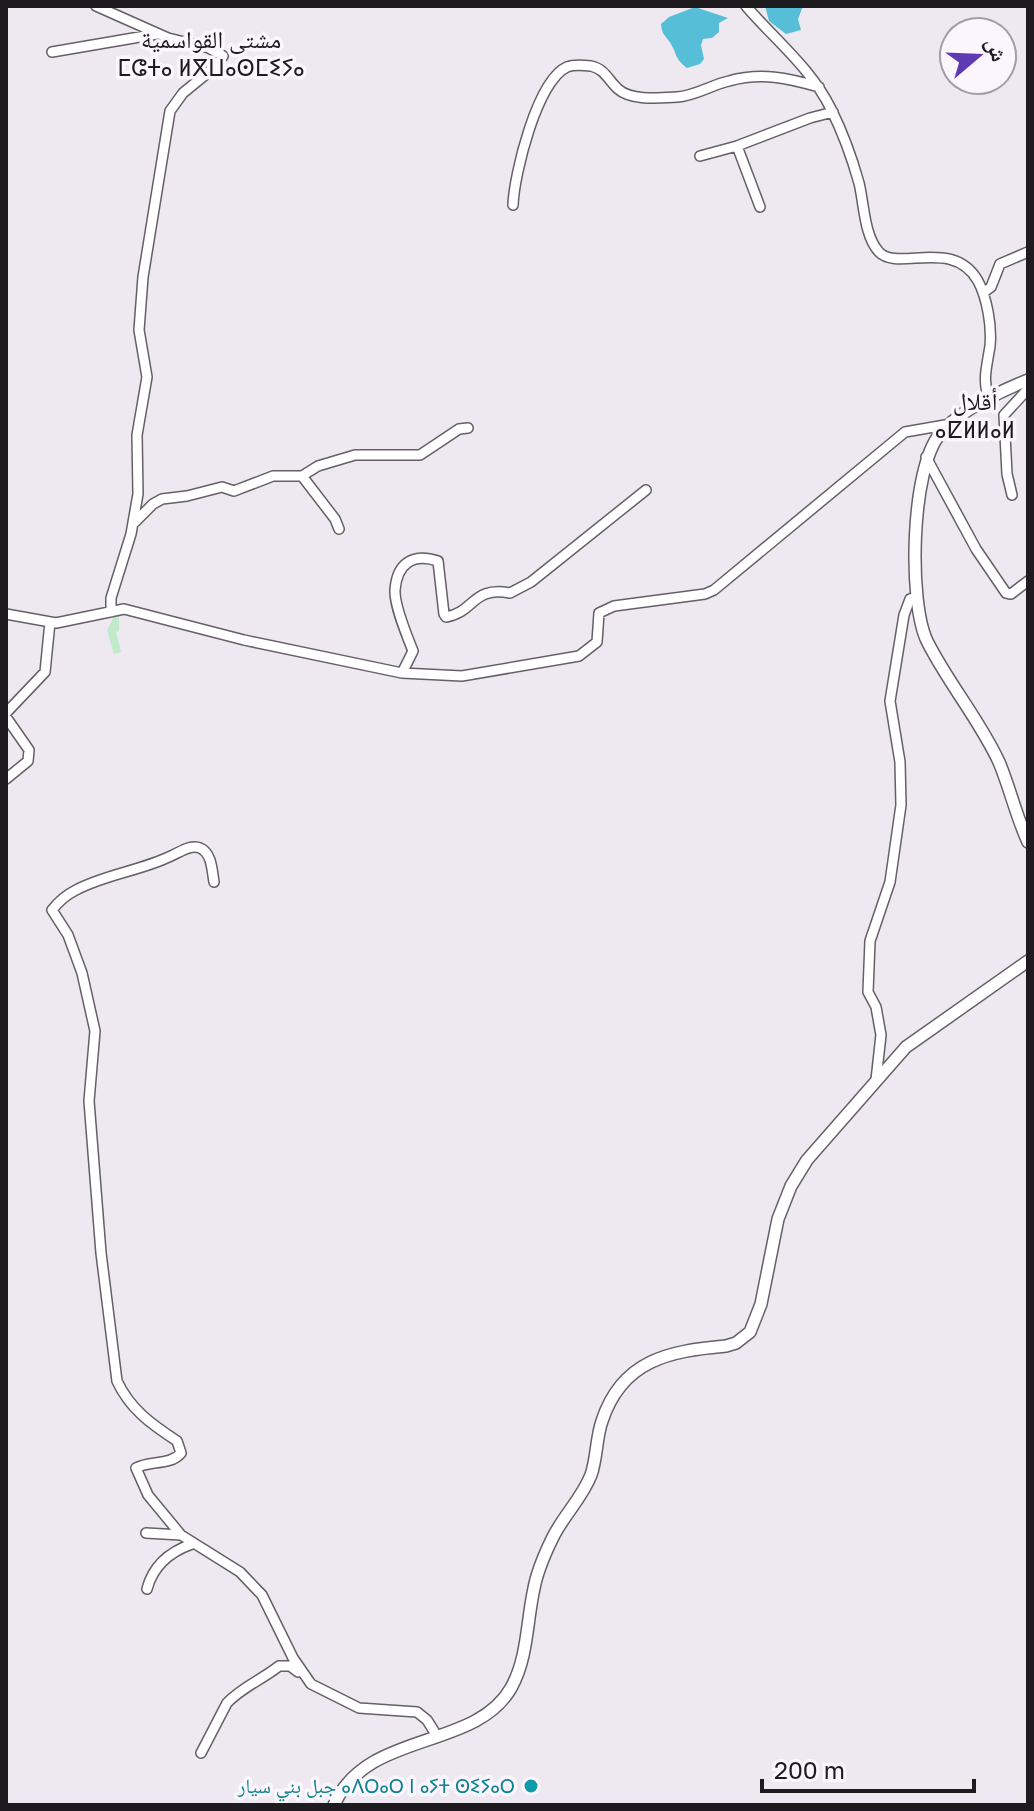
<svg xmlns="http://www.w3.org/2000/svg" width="1034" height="1811" font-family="'Golos Text','Noto Naskh Arabic','Noto Sans Tifinagh',sans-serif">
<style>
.green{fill:#c0eac9}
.water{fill:#56bed7}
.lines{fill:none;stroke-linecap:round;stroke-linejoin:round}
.minor-casing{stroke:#646066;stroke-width:12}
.major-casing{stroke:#646066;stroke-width:14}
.minor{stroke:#fff;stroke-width:9}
.major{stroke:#fff;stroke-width:11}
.culture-dot{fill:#0f9aa8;stroke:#fbf6fe;stroke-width:3}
.labels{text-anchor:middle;stroke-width:7;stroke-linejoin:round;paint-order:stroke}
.culture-label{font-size:20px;fill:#0d838f;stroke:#fbf6fe;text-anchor:end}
.quarter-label{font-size:24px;fill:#1d1b1d;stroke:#fbf6fe}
</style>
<rect width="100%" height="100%" fill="#eee9f0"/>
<path class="green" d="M114,616H119V631L116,632L121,652L114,654L107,630Z"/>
<path class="water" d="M765,6H803L798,19L801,30L786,34L769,21Z
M695,7L728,18L719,23V32L712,38L703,39L701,45L704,59L700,64L687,68C673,57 678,54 669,41C664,34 662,34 661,24L669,17Z"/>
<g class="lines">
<g class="minor-casing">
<path id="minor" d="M96,6L168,38L209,48L223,56L216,66L183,93L170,111L143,277L139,330L147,377L137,435L138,494L131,534L111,598V612
M746,6C775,40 811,68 831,109C842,131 852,158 859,183C864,203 864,236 879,252C898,272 953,237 978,281C987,298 992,326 990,346C987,366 982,380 989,399
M52,52L157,34
M737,146L760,207
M700,156L737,146L810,118L833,112
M513,205C514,175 537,80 567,67C574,64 583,65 591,66C605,69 608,80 618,89C631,101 660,98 677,97C695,96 711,85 729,81C761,72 788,78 819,87
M983,293L991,287L1000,264L1028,252
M926,457L976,549L1006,593L1011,594L1028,581
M302,476L335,519L339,529
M1012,495L1007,474L1004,415L1028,389
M135,522L153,504L162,499L187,496L222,487L234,491L273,476H302L318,466L355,455H420L459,429L468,428
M6,614L56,623L124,609L244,640L402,673L462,676L579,656L597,642L599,613L614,606L705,594L714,590L905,432L951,424
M402,673L413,651C407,636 394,605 395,590C397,563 413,553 438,561L444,614L446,617C475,612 472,586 510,593L531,582L646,490
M6,713L45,672L50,622
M6,717L29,750L28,761L6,779
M214,882C212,871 212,853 200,848C191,844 180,852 171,856C140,871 106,874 76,890C66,895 59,901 52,910L68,935L82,973L95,1031L89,1101L101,1253L117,1381C130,1409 151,1424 177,1441L181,1453C170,1466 150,1460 136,1468L148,1495L181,1535L240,1572L262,1595L293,1658L311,1684L359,1708L417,1712L427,1720L437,1736
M876,1080L881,1035L876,1007L868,992L870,941L890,882L901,805L900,762L890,701L904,615L910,599L916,597
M146,1533L181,1535
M147,1589C153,1566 169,1552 192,1544
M201,1753L227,1703C242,1687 263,1679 279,1666H290L298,1672"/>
</g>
<g class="major-casing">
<path id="major" d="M1028,380C1001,391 959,411 940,434C911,468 908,601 927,641C948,683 979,719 999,762C1010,788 1016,816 1028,842
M334,1805C367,1730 475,1751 511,1688C530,1654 526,1613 537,1576C541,1563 547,1549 553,1537C564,1515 582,1498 591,1475C597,1458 596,1438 602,1421C622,1360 669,1351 726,1346L736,1343L750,1332L761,1304L778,1219L791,1186L807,1160L906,1047L1028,961"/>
</g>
<use href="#minor" class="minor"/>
<use href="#major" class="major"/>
</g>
<circle class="culture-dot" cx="531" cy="1786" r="8"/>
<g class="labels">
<g class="culture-label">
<text x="515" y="1793">جبل بني سيار ⴰⴷⵔⴰⵔ ⵏ ⴰⵢⵜ ⵙⵉⵢⴰⵔ</text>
</g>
<g class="quarter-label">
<text x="211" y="48">مشتى القواسمية<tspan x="211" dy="28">ⵎⵛⵜⴰ ⵍⴳⵡⴰⵙⵎⵉⵢⴰ</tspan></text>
<text x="975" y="410">أقلال<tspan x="975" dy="28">ⴰⵇⵍⵍⴰⵍ</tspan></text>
</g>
</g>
<rect width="1034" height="1811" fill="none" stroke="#1d1b1d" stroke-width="16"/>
<g transform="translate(978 56) rotate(71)"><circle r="38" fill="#fbf6fe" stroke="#a29ea4" stroke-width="2"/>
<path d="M0-6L14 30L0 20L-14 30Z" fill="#5f3bb3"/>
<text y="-12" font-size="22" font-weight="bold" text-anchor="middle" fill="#1d1b1d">ش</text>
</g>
<path d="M762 1779v12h212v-12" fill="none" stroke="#1d1b1d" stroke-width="4"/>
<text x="774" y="1779" font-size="24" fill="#1d1b1d" stroke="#fbf6fe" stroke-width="6" paint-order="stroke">200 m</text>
</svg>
